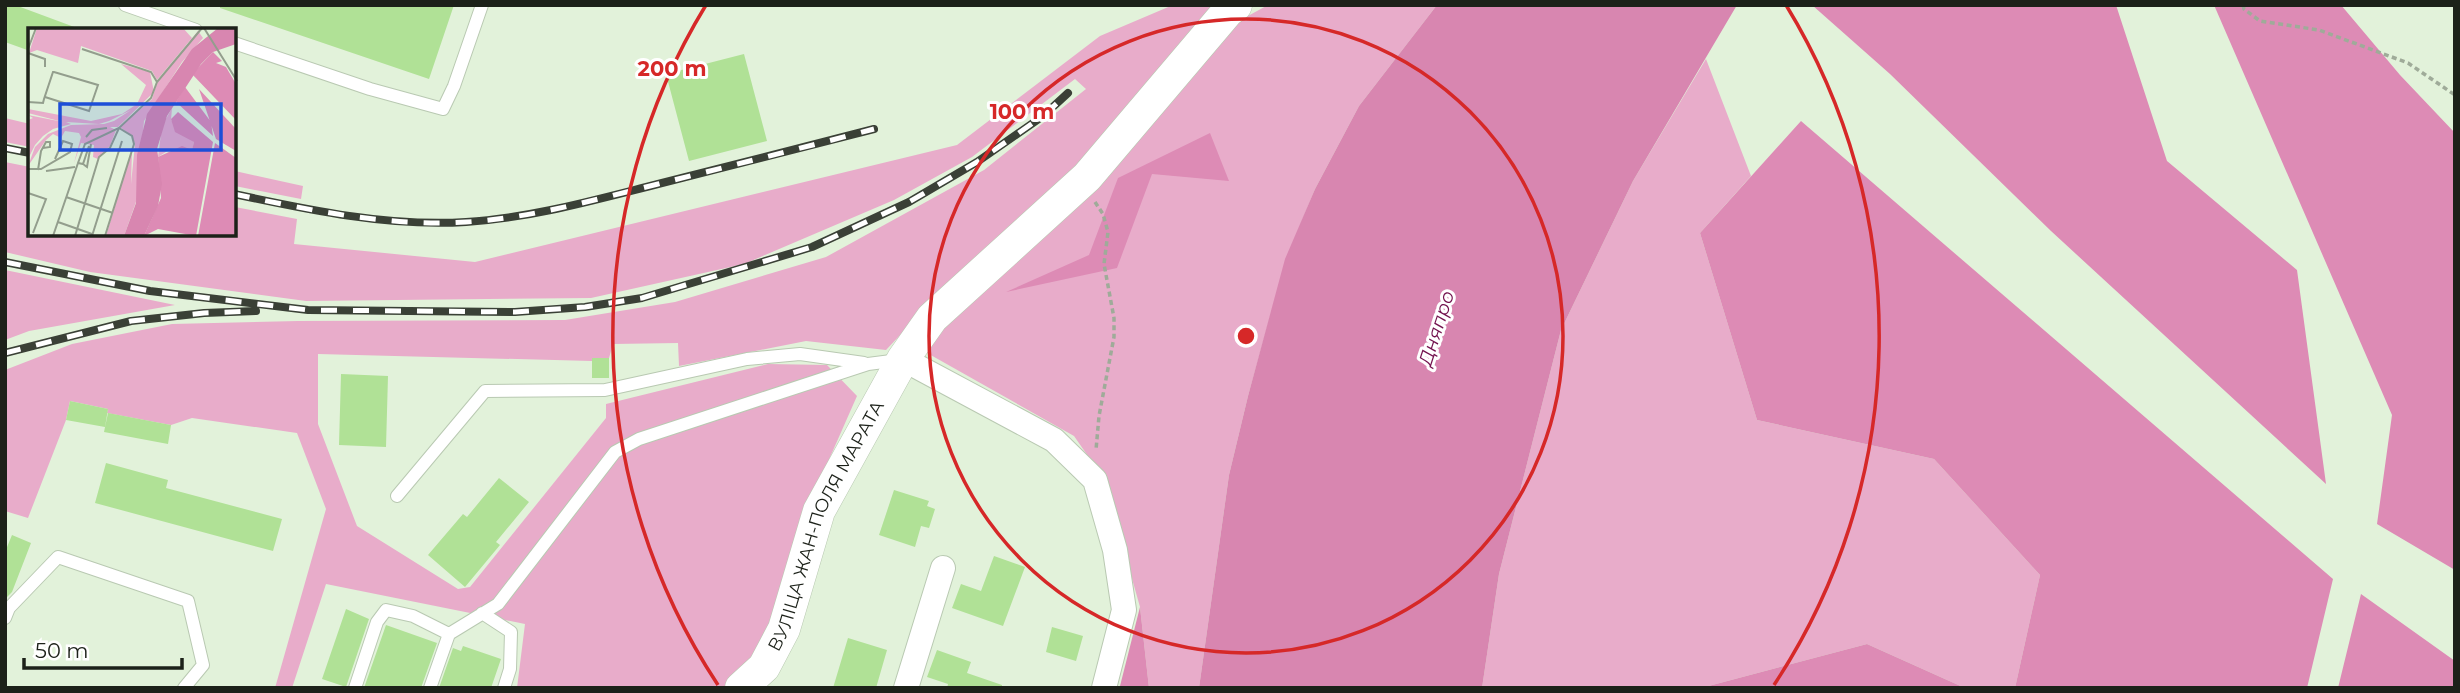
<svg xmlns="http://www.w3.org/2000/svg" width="2460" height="693" font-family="Montserrat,sans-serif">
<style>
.green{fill:#e8acca}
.forest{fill:#dd8bb5}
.water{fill:#d886b0}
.building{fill:#b0e196}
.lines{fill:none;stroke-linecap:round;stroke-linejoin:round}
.service-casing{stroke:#b9c9b2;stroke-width:14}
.minor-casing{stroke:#b9c9b2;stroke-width:26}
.tertiary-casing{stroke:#b9c9b2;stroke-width:33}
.path{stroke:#9fab99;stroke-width:3.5;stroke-dasharray:5 3.5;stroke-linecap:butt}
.service{stroke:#fff;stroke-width:12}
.minor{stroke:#fff;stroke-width:24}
.tertiary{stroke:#fff;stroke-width:32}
.rail-casing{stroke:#3a4036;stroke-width:8}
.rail{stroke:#fff;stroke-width:5;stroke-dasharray:16;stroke-linecap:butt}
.ring{fill:none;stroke:#d62828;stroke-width:3.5}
.labels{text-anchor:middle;stroke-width:6;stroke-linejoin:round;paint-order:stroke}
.street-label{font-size:18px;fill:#1c2119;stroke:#fff}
.water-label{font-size:19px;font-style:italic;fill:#72104d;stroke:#fff}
.inset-road{fill:none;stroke:#939e8d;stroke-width:2}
.view{fill:#1d4ed8;fill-opacity:0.15;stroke:#1d4ed8;stroke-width:3.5}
.inset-edge{fill:none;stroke:#1c2119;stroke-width:3.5}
.centre{fill:#d62828;stroke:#fff;stroke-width:3.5}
.ring-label{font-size:21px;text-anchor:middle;font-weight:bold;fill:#d62828;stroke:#fff;stroke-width:6;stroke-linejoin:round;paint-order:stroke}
</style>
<rect width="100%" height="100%" fill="#e2f2da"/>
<path class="green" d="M1173,5H1220L1097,152L936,297L886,350L806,341L679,366L678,343L613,344L609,358H592V361L318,354V424L357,526L458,589L470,587L606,418V404L768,364L827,365L857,396L805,514L772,634L741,678L721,688H517L525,624L326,584L292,688H275L326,509L297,433L192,418L171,425L107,413L108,409L70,401L66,420L28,518L5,511V370L72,344L172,324L298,321L565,320L675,302L826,257L984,170L1086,89L1075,79L972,157L894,200L744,264L591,298L306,301L90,272L5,252V162L30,167V234H234L235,207L297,219L294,244L475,262L957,145L1100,36Z
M1268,5H1437L1359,106L1315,189L1286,259L1248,396L1229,475L1199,688H1149L1140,607L1104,479L1074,436L920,349L1237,22Z
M1706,59L1751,176L1700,233L1757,420L1934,459L2040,575L2015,688H1965L1867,644L1701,688H1482L1499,574L1561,330L1633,181Z
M5,118L30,124V147L5,142Z
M235,171L303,186L301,199L235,186Z
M5,270L175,305L29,331L5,340Z"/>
<path class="forest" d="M1812,5H2116L2167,161L2297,270L2326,484L2051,231L1890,74Z
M2214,5H2341L2400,75L2455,133V570L2377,524L2392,415Z
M1801,121L2333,579L2307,688H2015L2040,575L1934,459L1757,420L1700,233Z
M1210,133L1229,181L1152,174L1117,268L1006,292L1089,255L1118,178Z
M2361,594L2455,661V688H2338Z
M1140,607L1149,688H1120V686Z
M1867,644L1965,688H1701Z"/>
<path class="water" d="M1437,5H1737L1633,181L1561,330L1499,574L1482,688H1199L1229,475L1248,396L1285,259L1315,189L1359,106Z"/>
<path class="building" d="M5,5H15L77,28V30H30V51L5,42Z
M220,5H454L429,79L220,8Z
M744,54L767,141L689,161L666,74Z
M592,358H609V378H592Z
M341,374L388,376L386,447L339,445Z
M70,401L108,409L105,427L66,420Z
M108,413L171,425L168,444L104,432Z
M106,463L168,480L166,488L282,519L273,551L95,503Z
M499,478L529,502L496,542L500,545L465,587L428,555L463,514L467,517Z
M894,490L929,501L927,506L935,509L929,528L921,526L915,547L879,535Z
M12,535L31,543L12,592L5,599V552Z
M994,556L1025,567L1003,626L952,608L961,584L981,591Z
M346,609L369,619L346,687L322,679Z
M386,625L437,643L421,688H364Z
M1052,627L1083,636L1076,661L1046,652Z
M848,638L887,650L876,688H833Z
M463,646L501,659L491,688H439L453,648L461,651Z
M937,650L971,662L967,673L1002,685V688H947L948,684L927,677Z"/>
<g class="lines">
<g class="service-casing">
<path id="service" d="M125,5L196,30
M234,43L370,89L443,109L454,86L482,5
M397,496L485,391L605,390L747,359L800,354L864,363
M482,613L511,632L510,669L504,688
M5,618L9,608L58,557L188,601L203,665L184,688
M355,688L377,622L386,610L413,616L449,634
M430,688L449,634L498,604L615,452L639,439L868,364L899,360"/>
</g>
<g class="minor-casing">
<path id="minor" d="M903,359L1054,440L1095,480L1115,550L1124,610L1104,688
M906,688L943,568"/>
</g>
<g class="tertiary-casing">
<g id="tertiary">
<path id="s1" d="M741,688L764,667L784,629L819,511L903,359L932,318L1087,177L1228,11L1236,5"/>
</g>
</g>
<path class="path" d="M2243,5L2244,9L2260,21L2319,30L2408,63L2455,95
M1095,202L1103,214L1108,232L1104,264L1114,318V337L1099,416L1096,450"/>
<use href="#service" class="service"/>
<use href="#minor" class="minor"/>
<use href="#tertiary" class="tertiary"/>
<g class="rail-casing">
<path id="rail" d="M5,148L30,153
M234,194C309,210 389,227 466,222C531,218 594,200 658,184C730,166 802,148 874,129
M5,262L150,291L308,310L515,312L585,307L642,298L812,247L909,202L977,162L1043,116L1068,93
M5,353L131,321L204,313L256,311"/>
</g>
<use href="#rail" class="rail"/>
</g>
<g class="ring">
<circle cx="1246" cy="336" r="317"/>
<path d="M718 685A633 633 0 0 1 706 5M1786 5A633 633 0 0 1 1774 685"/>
</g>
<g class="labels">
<g class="street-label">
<text dy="6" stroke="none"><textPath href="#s1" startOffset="186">ВУЛІЦА ЖАН-ПОЛЯ МАРАТА</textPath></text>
</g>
<g class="water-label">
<text transform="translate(1436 328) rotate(-72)" y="7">Дняпро</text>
</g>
</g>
<g transform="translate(28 28)">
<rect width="208" height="208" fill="#e2f2da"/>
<path d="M9,0H155L164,10L129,52L124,43L53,18L50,35L9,22L1,25ZM170,3L175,10L154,34L116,93L109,171L96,208H78L104,121L103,156L107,116L104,108L92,99L124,71L129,55ZM93,36L122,44L126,64L90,99H82L88,102L82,118L70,131L65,129L66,117L53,115L46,135L53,109L51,105L37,103L33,110L25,106L18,112L0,138L7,119L20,106L43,97L76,96L86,93L103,82L81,93L71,96L38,94L43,96L25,101L15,108L7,117L0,131V92L5,90L0,87L35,94L0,85V81L63,93L94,86L109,76L118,57ZM144,80L143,92L166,114L164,123L141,122L130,129L134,98Z" fill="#e8acca"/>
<path d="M185,24L194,33L188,35L198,39L208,56V92L164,46ZM157,59L183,94L185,108L148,74ZM171,61L208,101V123L188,111ZM150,84L185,114L168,208L130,201L116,208L133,170L130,129L154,118L164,122L166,114L147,104L143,91ZM187,115L208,130V208H170Z" fill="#dd8bb5"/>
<path d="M190,0H208V16L185,24L173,36L139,88L129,121L134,156L130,178L116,208H96L108,175L109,127L119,86L164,21Z" fill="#d886b0"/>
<path class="inset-road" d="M176,0L209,53M0,21L8,0M54,21L123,44L129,54M0,25L17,31V39M0,74L15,75L16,71L25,44H26L70,57L61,83L17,69M58,109L64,102L79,100M61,118L55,136L50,135L57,116L91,100L123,70L129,54L174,0M55,136L59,139L63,116M0,141H13L42,124L44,116L35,113L27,131M10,142L13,123L18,114H22V119L15,120M18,143L47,139M0,165L18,171L5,205M38,169L85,185M30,194L64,206M25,208L50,135M47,208L71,129L82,120L91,100M64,208L94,113M77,208L106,116L104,108L91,100"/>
<path class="view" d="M32,76H193V122H32Z"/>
<rect width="208" height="208" class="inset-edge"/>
</g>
<circle cx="1246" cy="336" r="10" class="centre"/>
<g class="ring-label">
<text x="672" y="76">200 m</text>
<text x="1022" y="119">100 m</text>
</g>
<rect width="2460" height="693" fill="none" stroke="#1c2119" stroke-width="14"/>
<path d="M24 658v10h158v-10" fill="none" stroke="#1c2119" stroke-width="3.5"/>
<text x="35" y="658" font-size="21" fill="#1c2119" stroke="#ffffff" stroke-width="5" paint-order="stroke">50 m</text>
</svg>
